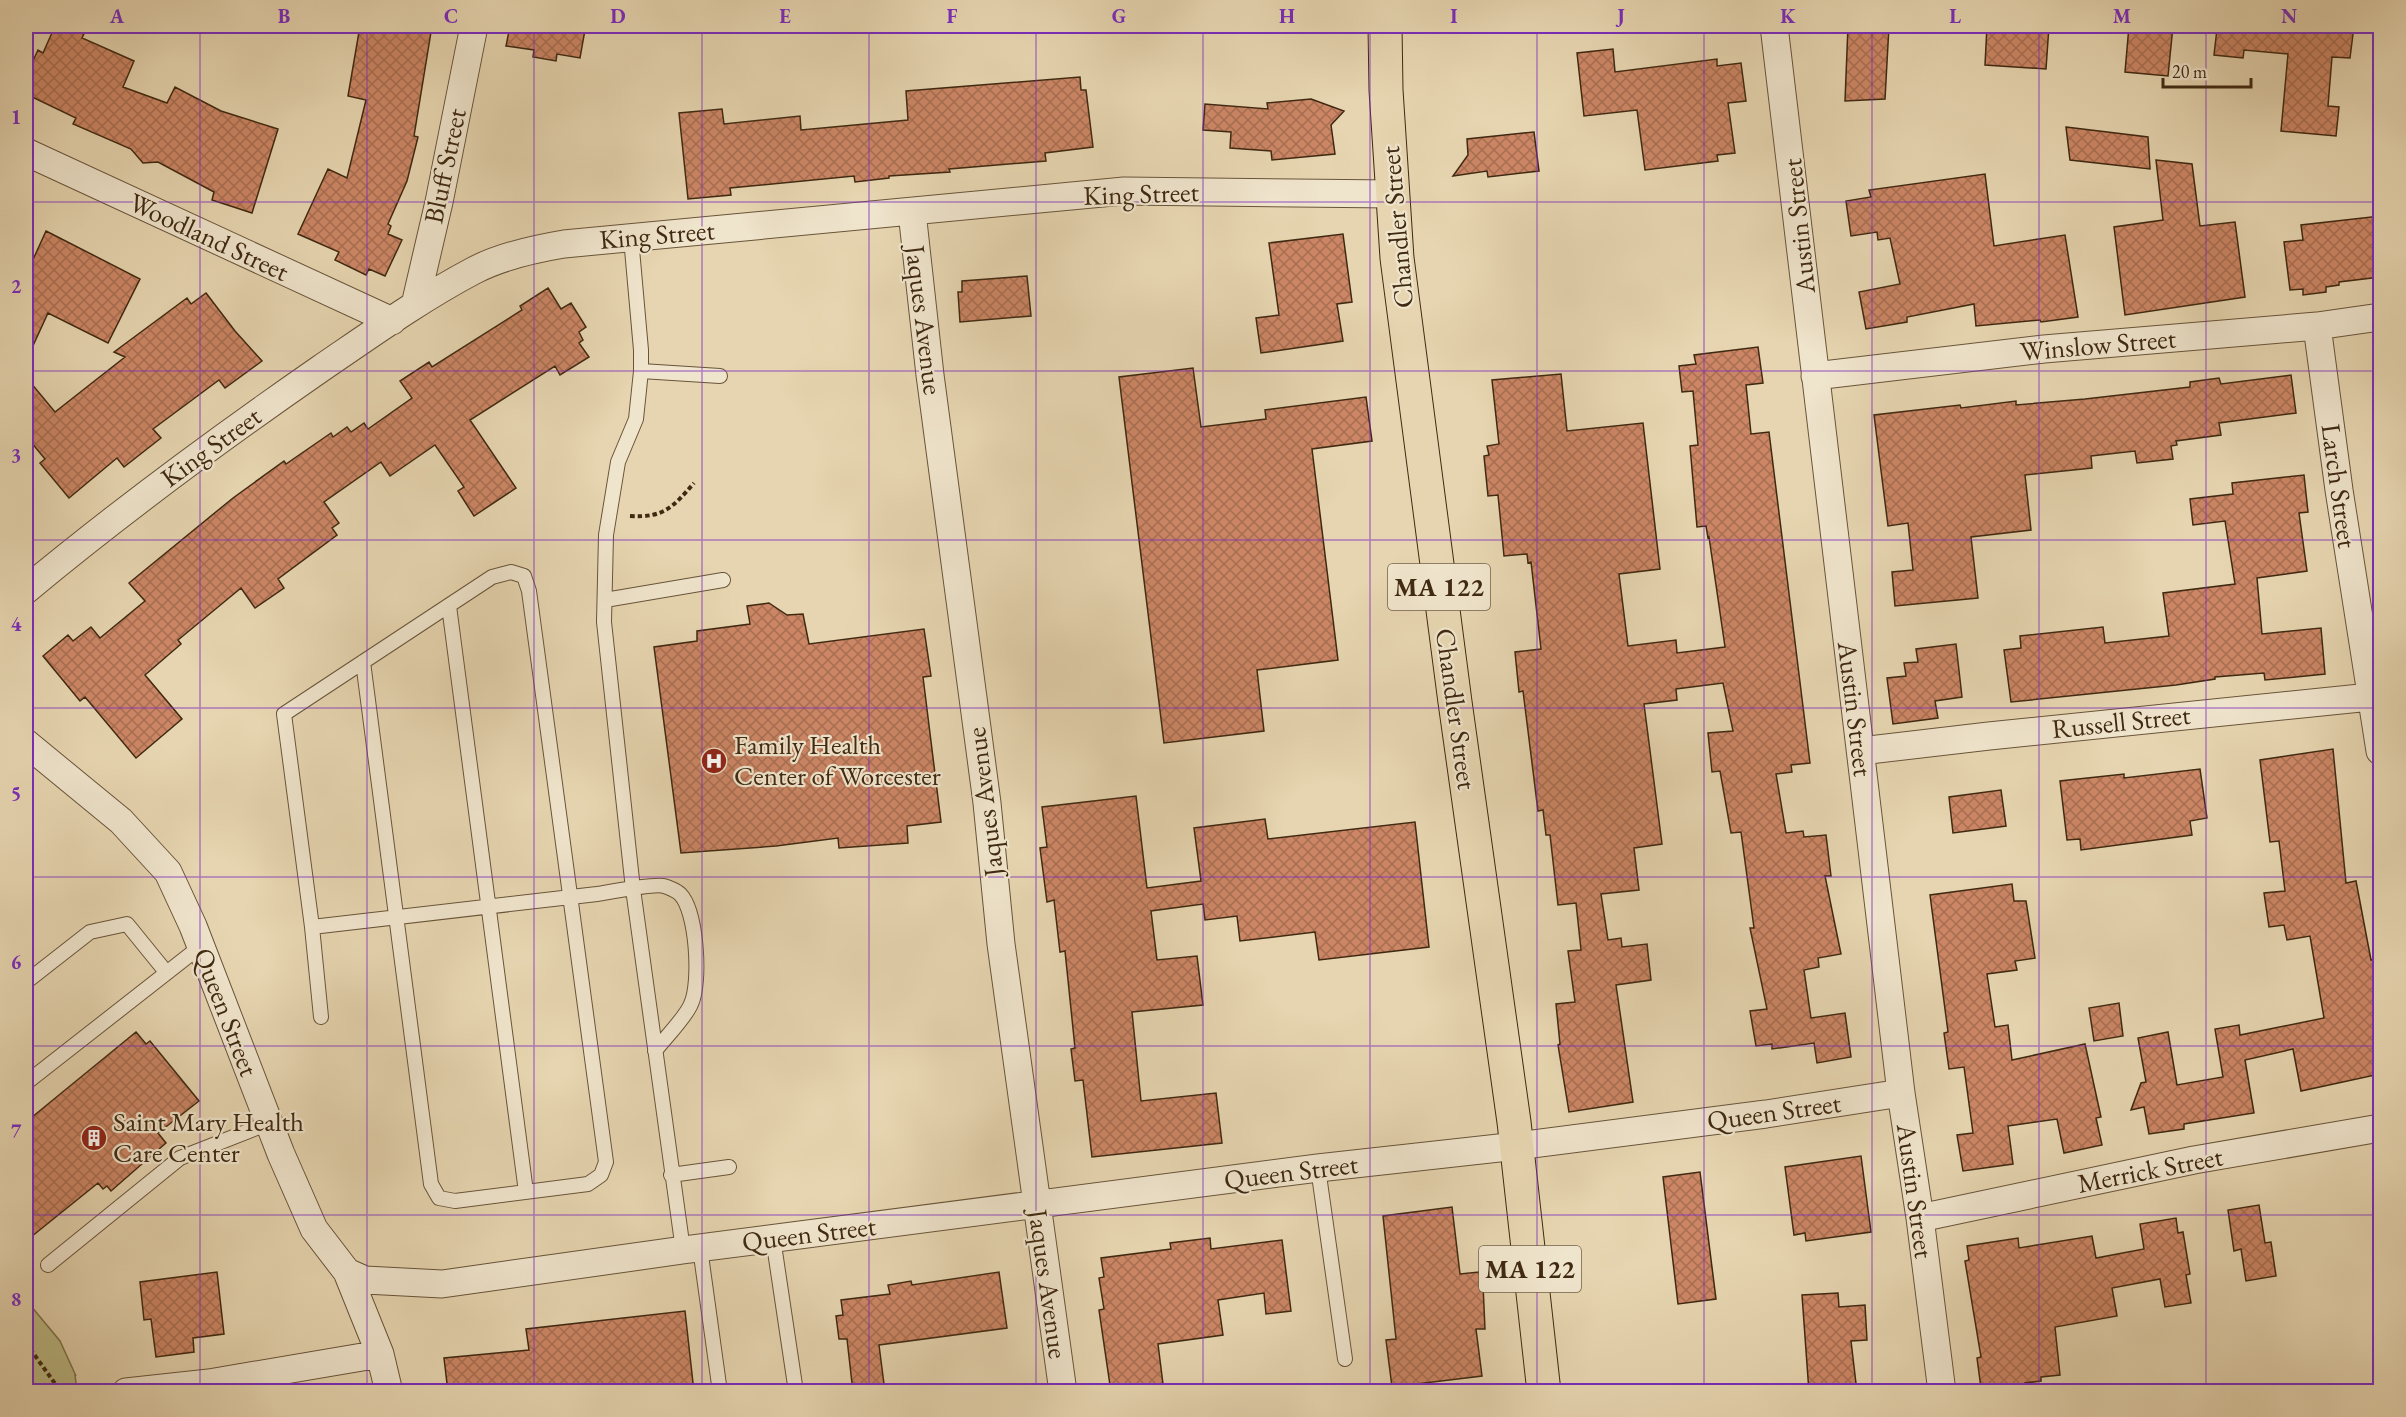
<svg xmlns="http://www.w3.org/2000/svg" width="2406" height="1417" font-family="'EB Garamond',serif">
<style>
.green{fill:#bcbb86;stroke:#7e724c;stroke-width:1.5}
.building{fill:url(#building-cross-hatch);stroke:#3f2911;stroke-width:1.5}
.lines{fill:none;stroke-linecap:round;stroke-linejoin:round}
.lane-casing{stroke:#695439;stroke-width:16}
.street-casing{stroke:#695439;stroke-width:29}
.primary-casing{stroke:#3f2911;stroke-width:35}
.path{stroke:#3f2911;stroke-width:4;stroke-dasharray:4.5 3;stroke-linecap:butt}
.lane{stroke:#efe4cc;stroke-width:14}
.street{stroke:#efe4cc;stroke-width:27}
.primary{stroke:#e6d5b0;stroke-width:33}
.grid{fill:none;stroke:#7b2cbf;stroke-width:1.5;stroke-opacity:0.55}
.labels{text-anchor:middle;stroke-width:4.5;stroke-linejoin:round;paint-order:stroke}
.shield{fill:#efe4cc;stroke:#746149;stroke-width:1.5}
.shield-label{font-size:26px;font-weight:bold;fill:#3f2911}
.street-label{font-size:27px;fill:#3f2911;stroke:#efe4cc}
.poi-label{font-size:27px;fill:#3f2911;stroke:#efe4cc;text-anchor:start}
.neatline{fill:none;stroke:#7b2cbf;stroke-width:2}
.grid-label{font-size:20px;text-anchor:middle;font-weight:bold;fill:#7b2cbf}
</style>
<defs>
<pattern id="building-cross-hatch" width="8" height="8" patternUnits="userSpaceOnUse" patternTransform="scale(1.5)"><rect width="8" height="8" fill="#cc8665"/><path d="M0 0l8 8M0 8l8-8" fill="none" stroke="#a76e52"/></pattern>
</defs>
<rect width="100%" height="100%" fill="#e6d5b0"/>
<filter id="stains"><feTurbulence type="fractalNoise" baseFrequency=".00333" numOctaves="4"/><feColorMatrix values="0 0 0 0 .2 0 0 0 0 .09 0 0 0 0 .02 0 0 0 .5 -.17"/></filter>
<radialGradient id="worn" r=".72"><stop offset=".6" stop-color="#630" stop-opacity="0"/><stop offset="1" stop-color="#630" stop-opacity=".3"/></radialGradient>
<path class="green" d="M26,1300L60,1341L76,1376L75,1375L77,1391H26Z"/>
<path class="building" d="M55,26H65L84,34L82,38L134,61L123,87L167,103L175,87L221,111L278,129L252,213L212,200L214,192L158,162L143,163L131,149L73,124L76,118L26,94V76L38,50L43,53Z
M360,26H432L414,136L418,137L407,181L388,224L391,226L388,234L402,240L385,276L369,269L366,275L335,260L339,252L298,234L328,169L347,178L366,100L348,96Z
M510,26H555L585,30L580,58L557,54L556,61L533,57L534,50L506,46Z
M1848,26H1889L1885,99L1845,101Z
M1987,26H2049L2046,69L1985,65Z
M2129,26H2173L2168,76L2125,72Z
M2223,26H2354L2350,58L2332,57L2328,106L2339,107L2336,136L2281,131L2288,54L2244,50L2243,58L2214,55L2217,29H2222Z
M1613,49L1615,72L1717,59V66L1741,63L1746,101L1728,103L1735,153L1717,155L1718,161L1645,170L1637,110L1584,116L1577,53Z
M1080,77L1081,90H1086L1093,147L1045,153L1046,161L949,169L950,172L889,176V178L855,182L854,176L730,188L731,195L688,199L679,113L722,109L724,124L800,116L801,130L908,120L906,91Z
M1311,99L1344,111L1331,125L1335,154L1272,160L1271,151L1230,148L1231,132L1203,130L1205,104L1268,109L1267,103Z
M2066,127L2148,137L2150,169L2070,160Z
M1534,132L1539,171L1488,177L1487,171L1453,176L1468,155L1467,139Z
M2156,160L2192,164L2200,226L2235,222L2245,297L2125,315L2114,227L2163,220Z
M1985,174L1994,246L2065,235L2078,317L2041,322L2040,320L1976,326L1974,304L1907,317V322L1866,329L1859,292L1900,284L1890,238L1878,240L1877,232L1851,236L1846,201L1871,197L1869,190Z
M2380,216V277L2339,282V285L2326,287V292L2303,295V289L2290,290L2284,242L2303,240L2301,225Z
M46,231L140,279L108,343L48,313L26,361V275Z
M1343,234L1352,302L1337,304L1343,341L1261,353L1256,318L1279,315L1269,243Z
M1027,276L1031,316L960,322L958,292H962V281Z
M548,288L561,309L571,303L586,327L579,332L583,340L579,343L589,357L560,375L555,366L470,420L516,488L474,516L458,491L464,487L435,445L390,476L381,462L324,502L339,523L332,528L337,535L278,579L284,588L255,608L241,588L178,640L181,644L145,675L182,719L136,758L85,697L80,701L43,656L68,635L73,641L91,627L100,638L145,601L129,583L233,498L284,461L286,464L331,433L333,437L347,427L351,432L364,423L368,429L412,398L400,381L429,362L432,367L522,310L520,306Z
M206,293L235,331L262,361L225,388L219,380L153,429L161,438L124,467L117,458L69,498L40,463L45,459L26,436V377L55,412L125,357L114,352L187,298L191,304Z
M1758,347L1763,383L1746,385L1751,434L1769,432L1810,763L1791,765L1792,772L1776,774L1786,833L1803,831L1804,837L1826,835L1831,876H1825L1841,954L1818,958L1819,967L1804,970L1811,1018L1845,1013L1851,1057L1817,1063L1814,1043L1772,1049V1044L1756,1046L1750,1011L1767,1009L1750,928H1754L1741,832L1731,833L1720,771L1712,772L1708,733L1733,731L1723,683L1676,689L1677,700L1644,704L1662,844L1634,848L1639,890L1601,894L1608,940L1621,938L1622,947L1647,944L1651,980L1616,985L1633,1102L1569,1112L1558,1045L1560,1044L1556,1004L1575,1002L1568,951L1581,950L1576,903L1558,905L1550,835H1546L1543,810L1538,811L1523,691L1519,692L1515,652L1541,649L1531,562L1528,563L1527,554L1504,556L1498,495L1488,496L1484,456L1489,455L1487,446L1499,444L1492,380L1561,374L1567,431L1643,423L1660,569L1619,574L1628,646L1676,640L1677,653L1725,647L1709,537L1708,538L1706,526L1697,527L1690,446L1698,445L1693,391L1682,392L1679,366L1696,364L1694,355Z
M1193,368L1201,427L1266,419L1265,410L1366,397L1372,441L1312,449L1338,660L1257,670L1264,731L1164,743L1119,377Z
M2291,375L2296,413L2219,423L2221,435L2176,441L2177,445L2171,446L2173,459L2137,463L2135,451L2091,456L2092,468L2025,475L2031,530L1971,537L1978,598L1895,606L1892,572L1913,570L1908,523L1888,526L1874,415L1960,405L1961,408L2016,401V405L2085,399L2190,387V382L2219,378L2221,384Z
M2304,475L2308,512L2299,513L2307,571L2257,578L2262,634L2321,628L2325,674L2265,680L2264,673L2215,677V679L2176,685L2011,702L2004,650L2021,648L2020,636L2103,627L2105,643L2169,636L2163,593L2235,584L2225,521L2193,525L2190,499L2233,494L2232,483Z
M769,603L787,615L803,614L809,644L924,629L931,676L923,677L941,822L907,826L908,843L839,848L838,838L776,846L681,853L654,647L697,641V631L750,624L747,606Z
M1956,644L1962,697L1935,701L1938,718L1893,724L1887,678L1906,676L1904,663L1918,662L1916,649Z
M2333,749L2346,883L2356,881L2371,960L2380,958V1074L2301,1091L2293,1049L2245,1060L2254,1113L2184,1124V1129L2149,1134L2144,1107L2131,1110L2141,1083L2146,1082L2138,1038L2168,1032L2177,1085L2223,1077L2215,1029L2239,1025L2240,1035L2324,1018L2310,936L2287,940L2284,925L2269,927L2264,893L2285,891L2279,841L2270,842L2260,760Z
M2200,769L2207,818L2190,821L2192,835L2081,850L2080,839L2067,840L2060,781L2124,774V778Z
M2001,790L2006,826L1953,833L1949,797Z
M1136,796L1147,888L1201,881L1194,828L1265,819L1268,839L1415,822L1429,947L1319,960L1315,932L1240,941L1237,916L1205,920L1203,904L1151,911L1157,960L1197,956L1203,1005L1132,1012L1141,1101L1216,1093L1222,1143L1092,1157L1083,1080L1075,1081L1071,1049L1075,1048L1065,951L1060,952L1054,900L1047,902L1040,848L1047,847L1042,807Z
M2012,884L2014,901H2026L2035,958L2015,961L2017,970L1987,974L1995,1027L2008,1025L2012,1060L2085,1044L2101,1117L2096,1118L2102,1145L2064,1153L2057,1119L2008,1126L2013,1164L1963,1171L1957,1135L1973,1133L1964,1067L1949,1069L1944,1033L1948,1032L1930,895Z
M2119,1003L2123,1036L2094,1041L2089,1008Z
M136,1032L146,1044L150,1041L199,1101L158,1133L166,1143L111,1191L107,1186L103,1189L98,1183L26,1241V1122Z
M1861,1156L1871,1232L1806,1241L1805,1233L1794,1235L1785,1167Z
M1700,1172L1716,1299L1678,1304L1663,1177Z
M2259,1205L2265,1243L2271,1242L2276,1276L2246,1281L2241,1249L2234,1251L2228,1210Z
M1452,1207L1460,1274L1479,1272L1483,1285L1485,1329H1476L1482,1376L1392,1387L1386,1340L1396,1339L1383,1216Z
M2176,1218L2178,1233L2183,1232L2190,1274L2186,1275L2191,1303L2165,1307L2160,1279L2112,1288L2117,1316L2055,1327L2060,1375L2041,1377V1381L2025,1383L2026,1389L2001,1392L2000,1386L1981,1388L1977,1358L1981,1357L1965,1261L1969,1260L1967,1246L2018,1238L2019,1248L2092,1236L2096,1258L2144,1249L2140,1224Z
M1210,1238L1211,1249L1282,1240L1291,1311L1266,1314L1264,1293L1218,1300L1223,1335L1158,1344L1164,1392H1111L1099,1310L1104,1309L1099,1278L1104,1277L1101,1258L1171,1249L1170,1243Z
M217,1272L224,1334L193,1338L194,1352L156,1357L151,1319L144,1320L140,1282Z
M999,1272L1007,1328L879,1345L885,1392H853L847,1339H839L836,1316L843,1315L841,1300L890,1294L888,1285L911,1281L912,1285Z
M1838,1293L1839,1307L1865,1305L1867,1340L1851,1341L1857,1392H1809L1802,1295Z
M685,1311L694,1392H448L444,1358L529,1350L526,1329Z"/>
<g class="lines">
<g class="lane-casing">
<path id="lane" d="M631,238L641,350V371L636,419L618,462L606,535L604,622L633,889L683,1250
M641,371L720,376
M605,600L723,580
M449,606L526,1192
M363,662L431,1184L439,1198L455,1201L588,1184L601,1175L606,1162L529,591L524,576L511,572L492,577L284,714L312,927C407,916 502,905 597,894C609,892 656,883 664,886C668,887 677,891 680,894C697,911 701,983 691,1004C686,1017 664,1039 655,1051
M312,927L321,1017
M26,982L90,932L127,924L166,972
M26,1083L201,946
M1318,1168L1345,1359
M671,1175L729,1167
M773,1238L796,1392
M700,1248L720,1392
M48,1265L180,1158L269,1123"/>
</g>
<g class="street-casing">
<path id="street" d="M1774,26L1901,1093L1920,1218L1942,1392
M26,152L392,321
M912,212L930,375L987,803L1001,944L1063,1392
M415,305L439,202L474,26
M2317,326L2339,490L2380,751
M1815,376L2044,349L2317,326L2380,317
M26,590C120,512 219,439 320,369C370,335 420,299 473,271C501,256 534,249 564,244L1124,191L1393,194
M26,743L121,821L168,872L193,926L281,1154L314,1229L347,1272L365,1280L442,1284L683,1250L1318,1168L1517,1146L1766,1114L1901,1093
M1861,751L1989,736L2380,696
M1920,1218L2194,1160L2380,1128
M347,1272L380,1354L389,1392
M126,1392L209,1383L380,1354"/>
</g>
<g class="primary-casing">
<path id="primary" d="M1385,26L1386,90L1397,258L1455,702L1514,1122L1544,1392"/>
</g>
<path class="path" d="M630,516C664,518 673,507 694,483
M26,1343L61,1392"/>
<use href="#lane" class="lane"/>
<use href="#street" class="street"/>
<use href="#primary" class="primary"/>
</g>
<path class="grid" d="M200,26V1392M367,26V1392M534,26V1392M702,26V1392M869,26V1392M1036,26V1392M1203,26V1392M1370,26V1392M1537,26V1392M1704,26V1392M1872,26V1392M2039,26V1392M2206,26V1392M26,202H2380M26,371H2380M26,540H2380M26,708H2380M26,877H2380M26,1046H2380M26,1215H2380"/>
<defs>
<g id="hospital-disc" transform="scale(1.35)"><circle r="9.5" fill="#8f2418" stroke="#efe4cc"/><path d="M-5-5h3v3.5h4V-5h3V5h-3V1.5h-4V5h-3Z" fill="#fff"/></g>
<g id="building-disc" transform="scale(1.35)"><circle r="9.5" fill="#8f2418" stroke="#efe4cc"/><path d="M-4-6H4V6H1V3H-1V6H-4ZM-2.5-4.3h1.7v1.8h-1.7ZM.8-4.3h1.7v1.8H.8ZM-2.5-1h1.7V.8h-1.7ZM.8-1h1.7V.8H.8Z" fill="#fff"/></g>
</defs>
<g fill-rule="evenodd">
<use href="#hospital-disc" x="714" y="761"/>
<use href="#building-disc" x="94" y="1138"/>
</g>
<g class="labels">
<g class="shield">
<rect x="1388" y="564" width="102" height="46" rx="4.5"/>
<rect x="1479" y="1246" width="102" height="46" rx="4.5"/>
</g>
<g class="shield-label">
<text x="1439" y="596">MA 122</text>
<text x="1530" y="1278">MA 122</text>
</g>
<g class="street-label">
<text transform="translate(445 166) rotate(-78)" y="9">Bluff Street</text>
<text transform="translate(1141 194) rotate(-2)" y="9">King Street</text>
<text transform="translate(1799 226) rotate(-96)" y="9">Austin Street</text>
<text transform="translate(1397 227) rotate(-95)" y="9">Chandler Street</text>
<text transform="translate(657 235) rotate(-5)" y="9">King Street</text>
<text transform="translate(209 237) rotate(25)" y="9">Woodland Street</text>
<text transform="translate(924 320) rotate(83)" y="9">Jaques Avenue</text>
<text transform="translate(2098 345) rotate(-5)" y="9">Winslow Street</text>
<text transform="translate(211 447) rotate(-36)" y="9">King Street</text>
<text transform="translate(2339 486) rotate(82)" y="9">Larch Street</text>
<text transform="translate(1456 709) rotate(82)" y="9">Chandler Street</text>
<text transform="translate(1855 709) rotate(83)" y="9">Austin Street</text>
<text transform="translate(2121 722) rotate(-6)" y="9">Russell Street</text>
<text transform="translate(985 802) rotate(-97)" y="9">Jaques Avenue</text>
<text transform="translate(226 1012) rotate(69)" y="9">Queen Street</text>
<text transform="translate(1774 1112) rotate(-8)" y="9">Queen Street</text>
<text transform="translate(2150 1170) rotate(-11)" y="9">Merrick Street</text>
<text transform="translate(1291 1172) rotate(-7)" y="9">Queen Street</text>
<text transform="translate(1915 1191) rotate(82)" y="9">Austin Street</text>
<text transform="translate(809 1234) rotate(-7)" y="9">Queen Street</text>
<text transform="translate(1048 1284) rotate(82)" y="9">Jaques Avenue</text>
</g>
<g class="poi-label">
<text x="734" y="754">Family Health<tspan x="734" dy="31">Center of Worcester</tspan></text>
<text x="113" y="1131">Saint Mary Health<tspan x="113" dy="31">Care Center</tspan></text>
</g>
</g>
<rect width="2406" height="1417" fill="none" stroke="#e6d5b0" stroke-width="66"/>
<path d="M2163 78v9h88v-9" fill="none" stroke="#3f2911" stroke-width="3"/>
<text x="2172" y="78" font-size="18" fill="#3f2911" stroke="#efe4cc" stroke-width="4.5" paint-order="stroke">20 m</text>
<rect x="33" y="33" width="2340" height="1351" class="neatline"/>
<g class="grid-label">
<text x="117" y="23">A</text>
<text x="284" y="23">B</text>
<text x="451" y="23">C</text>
<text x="618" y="23">D</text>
<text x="785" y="23">E</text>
<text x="952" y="23">F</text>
<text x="1119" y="23">G</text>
<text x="1287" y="23">H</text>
<text x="1454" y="23">I</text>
<text x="1621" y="23">J</text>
<text x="1788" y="23">K</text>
<text x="1955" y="23">L</text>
<text x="2122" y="23">M</text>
<text x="2289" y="23">N</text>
<text x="16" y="124">1</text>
<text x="16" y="293">2</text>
<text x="16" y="462">3</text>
<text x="16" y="631">4</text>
<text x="16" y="800">5</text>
<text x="16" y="969">6</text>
<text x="16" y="1138">7</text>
<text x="16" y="1306">8</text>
</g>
<rect width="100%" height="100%" filter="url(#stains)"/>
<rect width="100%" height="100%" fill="url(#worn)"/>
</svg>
